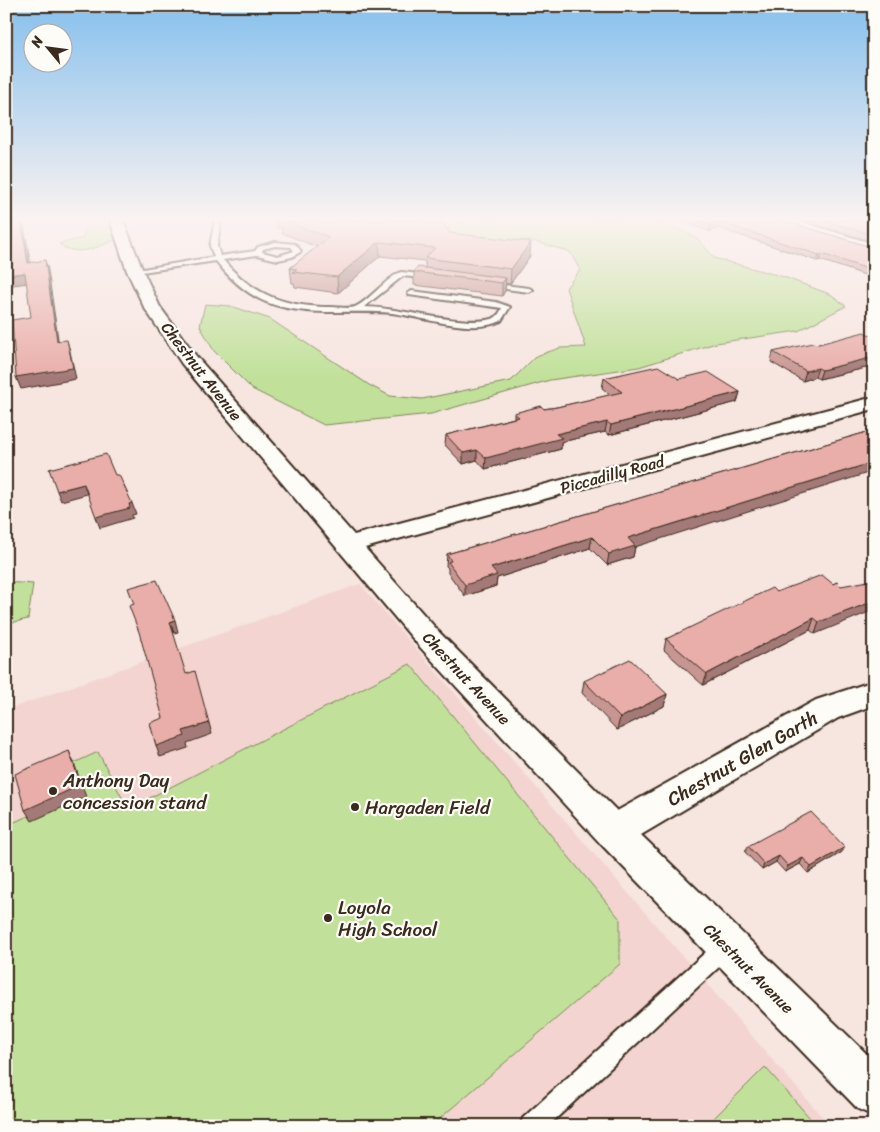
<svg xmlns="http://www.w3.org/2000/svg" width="880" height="1132" font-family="Sriracha,sans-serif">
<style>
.built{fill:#f3d4d0}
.green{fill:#c1e19a;stroke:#7e865c}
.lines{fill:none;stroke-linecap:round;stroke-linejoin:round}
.service-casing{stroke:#3b2a1e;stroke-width:4}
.minor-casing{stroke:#3b2a1e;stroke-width:4}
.service{fill:#fdfcf7;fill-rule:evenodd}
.minor{fill:#fdfcf7;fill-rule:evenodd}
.wall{fill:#c89692;stroke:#3b2a1e}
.shaded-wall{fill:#a37a77;stroke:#3b2a1e}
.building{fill:#e9aeaa;stroke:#3b2a1e}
.poi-dot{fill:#3b2a1e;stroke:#fdfcf7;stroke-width:2}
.labels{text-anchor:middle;stroke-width:4.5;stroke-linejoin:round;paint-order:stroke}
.street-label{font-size:16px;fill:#3b2a1e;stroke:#fdfcf7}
.near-street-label{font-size:19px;fill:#3b2a1e;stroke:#fdfcf7}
.near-poi-label{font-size:19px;fill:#3b2a1e;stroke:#fdfcf7;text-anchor:start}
</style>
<rect width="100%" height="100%" fill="#f7e5e0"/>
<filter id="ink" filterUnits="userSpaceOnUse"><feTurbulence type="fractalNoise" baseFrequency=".02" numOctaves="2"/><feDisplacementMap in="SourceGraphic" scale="10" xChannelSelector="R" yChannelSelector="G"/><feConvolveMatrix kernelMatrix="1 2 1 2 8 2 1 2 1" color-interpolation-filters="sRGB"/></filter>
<g filter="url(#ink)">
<path class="built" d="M360,584L830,1126H6V710Z"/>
<path class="green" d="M87,220H109L117,239C98,247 77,258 59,244L83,238Z
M472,220H646L686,232L699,240L714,258L784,277L832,295L846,306L798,331L716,343L639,367L550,380L431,414L324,425L252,389L214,351L200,326L205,304L231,306L270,319L369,385L390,396L422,399L511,381L536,356L560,348L586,347L566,288L580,270L570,252L533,241L462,239L446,232L451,225Z
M6,582L33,584L28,619L6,624Z
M410,664L620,919V964L431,1126H6V826L30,815L74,763L98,752L128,809Z
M765,1067L817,1126H706Z"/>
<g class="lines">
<g class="service-casing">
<path id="service" d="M215,220H221L217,246L220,256L255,251L258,247L275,242L295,244L301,251L300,252L292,257L278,260L257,255L223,260C254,296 286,307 332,307C338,307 349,309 355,307C368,302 386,278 401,272L430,275L434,277L430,279L403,276L364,307C400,307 460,327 492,319C497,317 500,313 502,308L409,295L408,293L412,291L496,302L510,307L501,321C472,335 423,317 392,313C351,309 306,318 266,302C247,294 229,278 216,261L135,273L131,271L214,257L210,246ZM275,246L291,247L294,251L278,256L262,252L263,249Z
M487,283L529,288L533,290L529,292L490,287H487Z
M725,938L732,941L735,948L732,955L548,1126H520L523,1118L718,941Z"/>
</g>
<g class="minor-casing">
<path id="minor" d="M110,220H123L143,271L160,307L196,356L354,535L874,397V409L365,548L440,633L617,811L816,700L874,681V705L838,718L641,835L874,1061V1116L858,1109L600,843L420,647L182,364L144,307L127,271Z
M777,220H795L874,244V253L778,223Z"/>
</g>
<use href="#service" class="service"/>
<use href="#minor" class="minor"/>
</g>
<path class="wall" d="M275,220H441L450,233L530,256L510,284L506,283L505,291L502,296L414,285V272L425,268V261L380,256L338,293L295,287L294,283H292L290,268L317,247L282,233V228H277Z
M677,220H782L874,248V278L820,260L817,261L718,228L709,231Z
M800,220H874V242Z
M874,334V366L819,379L815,377L803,381L771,362L773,352Z
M604,378L679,379L740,392L737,402L609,435L605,432L561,442V449L485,469L477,460L463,464L445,445L446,435L514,418V413L557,407L611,395L602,388Z
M874,430L635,547L633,557L607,565L590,548L497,578L496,586L465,596L448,573V568L446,566L447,554Z
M837,582L815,634L810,630L703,685L664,650L666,639L776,592L833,584Z
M584,681L667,694L664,706L617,730L582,693Z
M748,846L842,852L808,873L800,864L785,872L776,862L762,870L745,852Z"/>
<path class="shaded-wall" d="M21,220H23L32,272L28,263Z
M720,222L718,228L709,231L710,225Z
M379,242L380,256L338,293L337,277Z
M531,242L530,256L510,284L511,269Z
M822,254L820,260L817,261L819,255Z
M45,260L48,270L60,352L57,341Z
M25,273L28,283L6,286V275Z
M506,278L505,291L502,296V283Z
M67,340L70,351L76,379L21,389L16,377Z
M874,357V366L819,379L822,370Z
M818,368L815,377L803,381L806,371Z
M740,392L737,402L609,435L611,425Z
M607,422L605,432L561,442V449L485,469L486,458L556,434Z
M477,450V460L463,464V453Z
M874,462V471L635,547L633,557L607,565L609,554L628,538Z
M84,484L87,494L61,501L57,491Z
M132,503L136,514L132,515L133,518L100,528L96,517Z
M592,537L590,548L497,578L496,586L465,596V585L491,568Z
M874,601V610L815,634L819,622Z
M814,618L810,630L703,685L707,674Z
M175,620L178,632L174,633L170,622Z
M667,694L664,706L617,730L620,718Z
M209,723L212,734L187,743L188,748L160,757L156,746L183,731Z
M69,751L74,763L86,797L32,821L25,810Z
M845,847L842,852L808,873L811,867Z
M779,856L776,862L762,870L764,864Z
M803,858L800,864L785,872L788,866Z"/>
<path class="building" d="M6,220H21L28,263L45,260L57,341L67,340L73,368L16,377L12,320L31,317L25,273L6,275Z
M282,220H441L450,233L531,242L511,269L425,258L435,248L379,242L337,277L293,272L297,269L290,268L329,237Z
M696,220H782L874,248V271L822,254L819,255L720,222L710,225Z
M822,220H874V235Z
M418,267L506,278L502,283L414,272Z
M864,332L870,335L874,334V357L822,370L818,368L806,371L773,352L812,343L819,344Z
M658,366L679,379L708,372L740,392L611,425L607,422L556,434L562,438L486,458L477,450L463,453L446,435L519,417L514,413L541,406L544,409L557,407L622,392L604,378Z
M874,430V462L628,538L635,546L609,554L592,537L491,568L497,575L465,585L448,562L451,561L447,554Z
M106,454L115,475H119L132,503L129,504L130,508L96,517L84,484L57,491L49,469Z
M822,575L833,584L837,582L841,586L874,580V601L819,622L814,618L707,674L666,639L772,588L776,592Z
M157,580L175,620L170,622L186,674L195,671L209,723L183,731L185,736L156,746L150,723L163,718L139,632L129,606L134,604L128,588Z
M630,659L667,694L620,718L584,681Z
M69,751L81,785L25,810L15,774Z
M811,812L845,847L811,867L803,858L788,866L779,856L764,864L748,846Z"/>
</g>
<linearGradient id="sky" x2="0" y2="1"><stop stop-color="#86c0ed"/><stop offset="0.58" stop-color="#fbf3f1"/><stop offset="1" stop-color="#fbf3f1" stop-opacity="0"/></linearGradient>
<rect width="880" height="378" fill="url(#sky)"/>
<g class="poi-dot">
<circle cx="53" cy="791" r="5"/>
<circle cx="355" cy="807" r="5"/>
<circle cx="328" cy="918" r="5"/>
</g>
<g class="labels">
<g class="street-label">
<text transform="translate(202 371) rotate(52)" y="6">Chestnut Avenue</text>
<text transform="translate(612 474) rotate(-15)" y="6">Piccadilly Road</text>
<text transform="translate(467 678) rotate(47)" y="6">Chestnut Avenue</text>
<text transform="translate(749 968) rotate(45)" y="6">Chestnut Avenue</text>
</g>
<g class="near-street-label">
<text transform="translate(742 758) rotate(-30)" y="7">Chestnut Glen Garth</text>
</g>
<g class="near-poi-label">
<text x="63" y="787">Anthony Day<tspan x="63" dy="22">concession stand</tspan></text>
<text x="365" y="814">Hargaden Field</text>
<text x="338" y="914">Loyola<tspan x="338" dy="22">High School</tspan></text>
</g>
</g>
<rect width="880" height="1132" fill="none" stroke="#fdfcf7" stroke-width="25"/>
<rect x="12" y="12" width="855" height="1107" fill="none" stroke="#3b2a1e" stroke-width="2" filter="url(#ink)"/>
<g transform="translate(48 48) rotate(299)"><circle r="24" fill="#fdfcf7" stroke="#afa8a0"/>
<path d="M0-4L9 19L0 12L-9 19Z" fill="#3b2a1e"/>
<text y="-8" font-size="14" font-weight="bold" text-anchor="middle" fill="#3b2a1e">N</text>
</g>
</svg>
